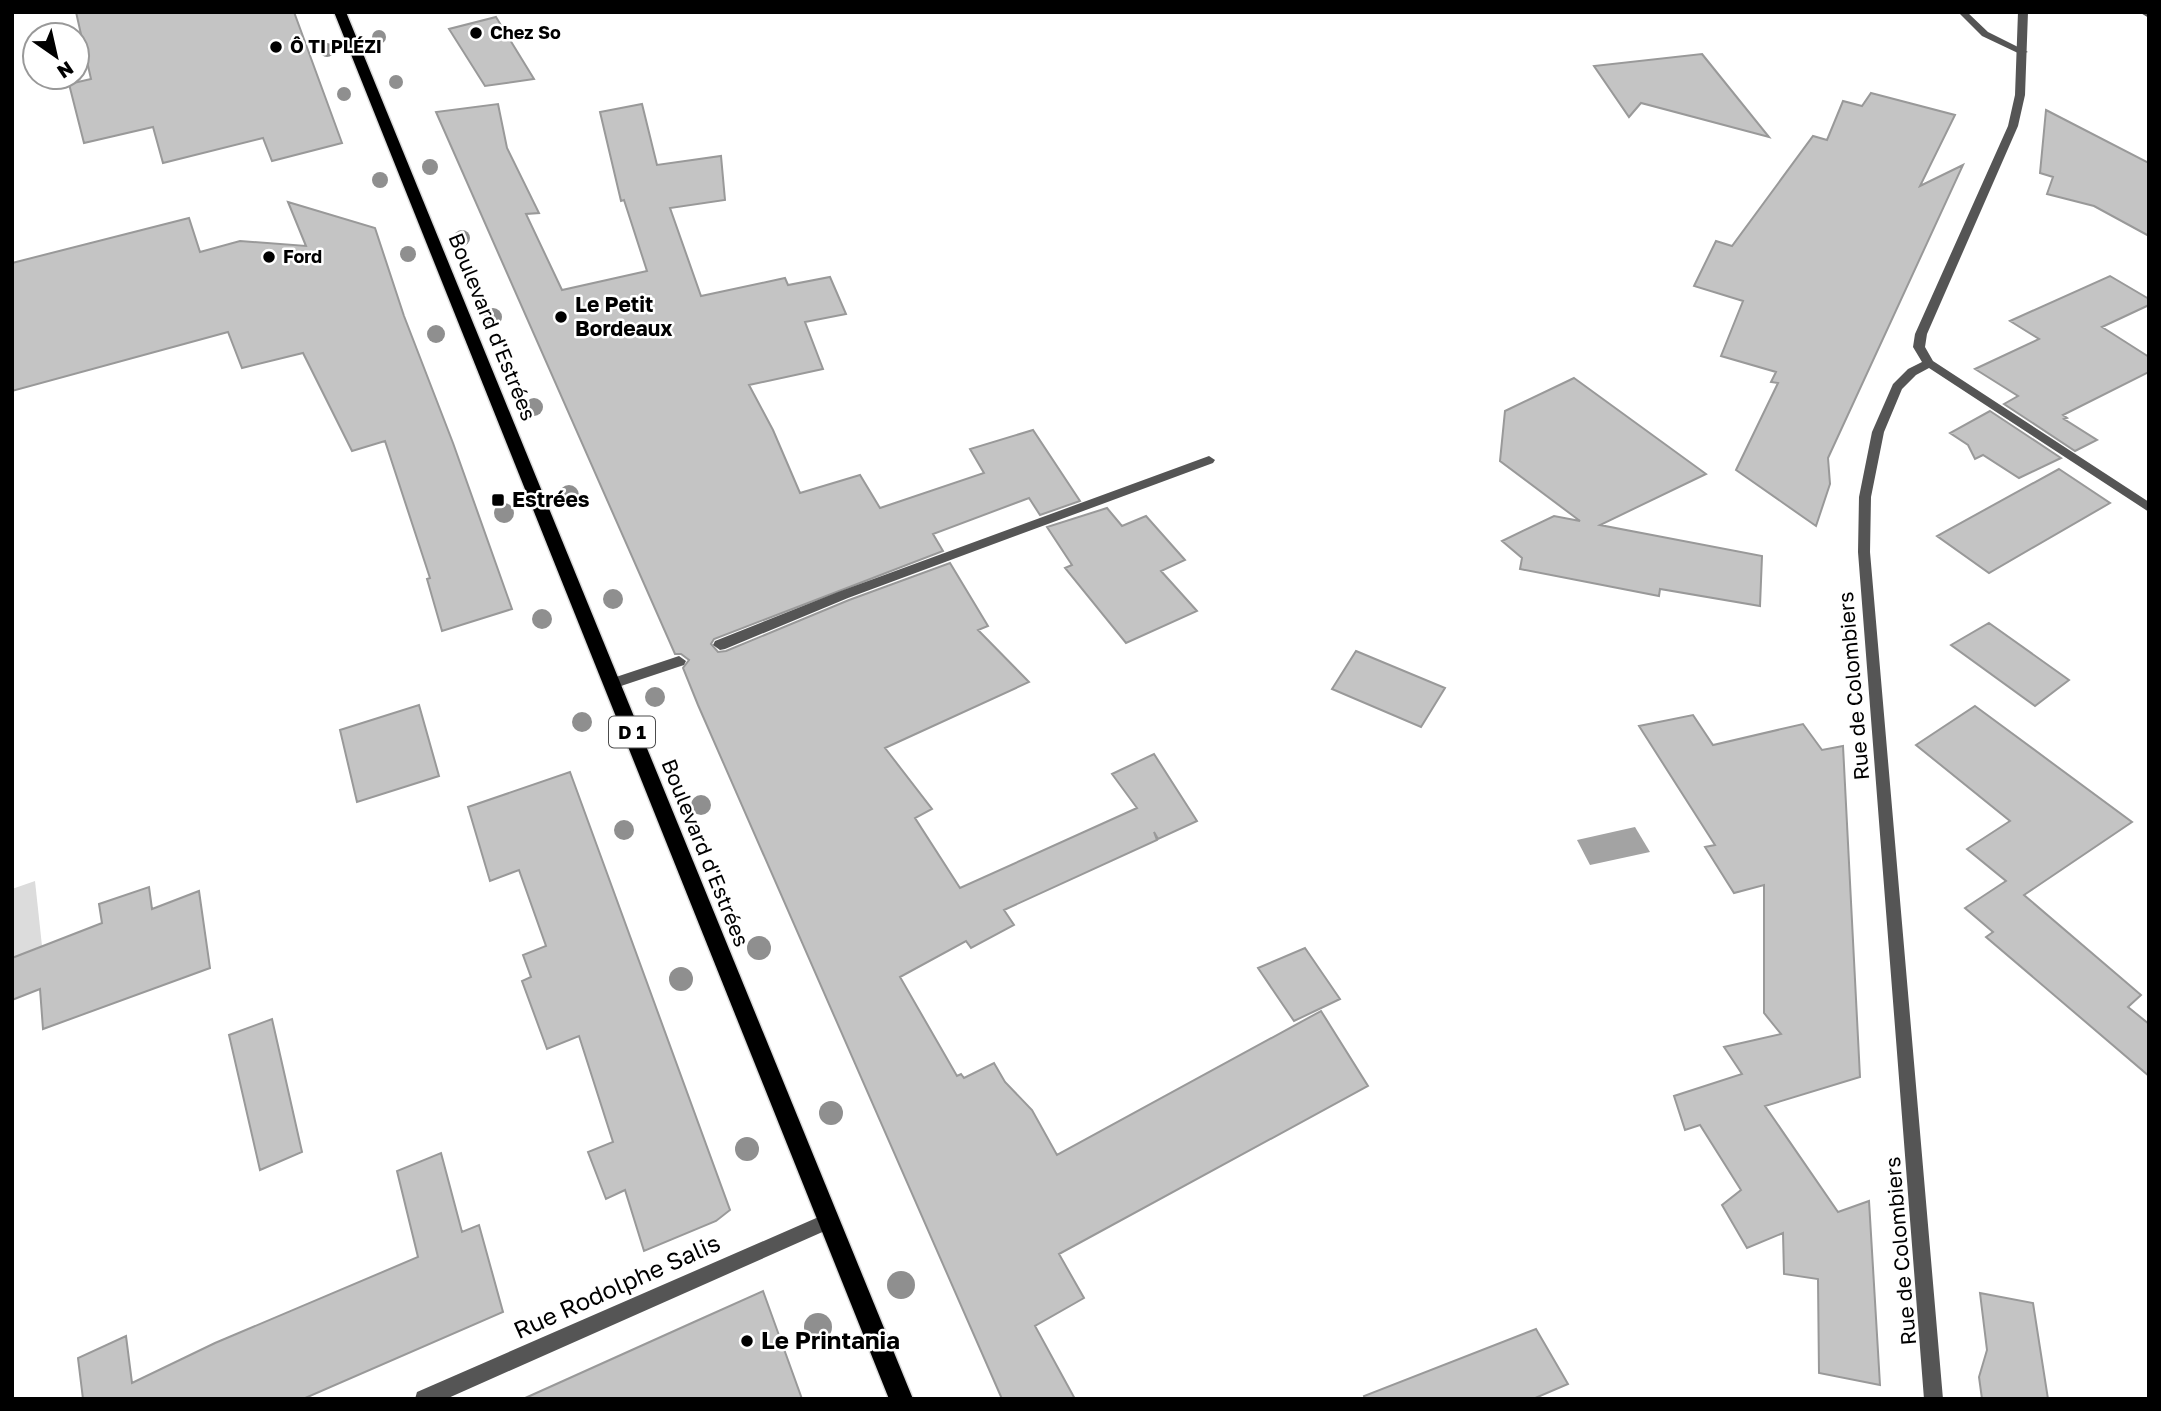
<svg xmlns="http://www.w3.org/2000/svg" width="2161" height="1411" font-family="'Golos Text',sans-serif">
<style>
.green{fill:#dcdcdc}
.water{fill:#a3a3a3}
.building{fill:#c4c4c4;stroke:#999;stroke-width:2}
.lines{fill:none;stroke-linecap:round;stroke-linejoin:round}
.primary-casing{stroke:#dbdbdb;stroke-width:3}
.service{fill:#555;fill-rule:evenodd}
.minor{fill:#555;fill-rule:evenodd}
.tertiary{fill:#555;fill-rule:evenodd}
.primary{fill:#000;fill-rule:evenodd}
.tree{fill:#8f8f8f}
.poi-dot{fill:#000;stroke:#fff;stroke-width:2.5}
.labels{text-anchor:middle;stroke-width:5;stroke-linejoin:round;paint-order:stroke}
.far-poi-label{font-size:18px;font-weight:bold;fill:#000;stroke:#fff;text-anchor:start}
.shield{fill:#fff;stroke:#4c4c4c;stroke-width:2}
.shield-label{font-size:19px;font-weight:bold;fill:#000}
.poi-label{font-size:21px;font-weight:bold;fill:#000;stroke:#fff;text-anchor:start}
.street-label{font-size:21px;fill:#000;stroke:#fff}
.near-street-label{font-size:24px;fill:#000;stroke:#fff}
.near-poi-label{font-size:24px;font-weight:bold;fill:#000;stroke:#fff;text-anchor:start}
</style>
<rect width="100%" height="100%" fill="#fff"/>
<path class="green" d="M35,881L42,946L12,958V889Z"/>
<path class="water" d="M1635,827L1650,852L1590,865L1577,840Z"/>
<path class="building" d="M76,12H294L342,143L272,161L263,138L163,163L153,127L84,143L69,84L91,79Z
M496,17L534,79L485,86L449,29Z
M1702,54L1769,137L1641,103L1629,117L1594,66Z
M1871,93L1955,115L1920,186L1963,165L1828,458L1830,484L1816,526L1736,470L1778,383L1771,382L1776,372L1721,356L1743,301L1694,286L1716,241L1732,246L1813,136L1827,140L1843,101L1862,106Z
M498,104L507,148L539,213L526,214L562,290L647,271L624,200L621,201L600,112L642,104L657,165L721,156L725,200L670,208L701,296L785,278L788,285L830,277L846,314L805,322L823,369L749,385L773,430L800,493L860,475L880,508L984,473L970,449L1033,430L1080,501L1040,515L1029,498L933,534L943,551L714,639L711,644L718,652L726,651L849,600L950,563L988,626L978,630L1029,682L885,748L932,809L915,818L960,888L1137,808L1112,774L1154,754L1197,821L1158,839L1154,832L1157,840L1004,910L1014,925L971,948L966,941L900,977L957,1076L961,1074L964,1078L994,1063L1005,1082L1032,1110L1057,1155L1321,1011L1368,1086L1059,1254L1084,1298L1035,1326L1075,1399H1002L698,705L683,668L689,660L681,654H675L436,112Z
M2046,110L2149,163V236L2094,206L2047,194L2053,177L2040,173Z
M288,202L375,228L404,316L453,443L512,609L442,631L427,579L430,578L385,441L352,451L303,353L242,368L228,332L12,391V263L189,218L200,252L240,241L306,246Z
M2110,276L2149,299V305L2102,327L2149,357V372L2063,415L2067,418L2064,419L2097,440L2075,451L2004,404L2018,396L1975,369L2039,339L2010,321Z
M1574,378L1706,474L1600,525L1762,556L1760,606L1660,589L1659,596L1520,569L1522,558L1502,541L1554,516L1580,521L1500,461L1505,411Z
M1990,411L2061,458L2019,478L1983,455L1975,459L1968,445L1950,433Z
M2059,469L2110,503L1989,573L1937,536Z
M1107,508L1122,526L1146,516L1185,560L1161,571L1197,611L1126,643L1065,568L1072,565L1047,527Z
M1989,623L2069,680L2035,706L1951,645Z
M1356,651L1445,688L1421,727L1332,689Z
M419,705L439,776L357,802L340,730Z
M1975,706L2132,822L2024,895L2141,995L2128,1007L2149,1024V1076L1986,937L1993,932L1965,908L2006,881L1967,849L2010,821L1916,745Z
M1693,715L1713,745L1803,724L1822,750L1843,746L1860,1077L1765,1106L1838,1212L1869,1201L1880,1385L1819,1373L1818,1279L1784,1274L1783,1233L1747,1248L1722,1205L1741,1190L1700,1125L1685,1130L1674,1096L1742,1074L1724,1047L1781,1034L1764,1013V885L1734,893L1705,847L1715,845L1639,726Z
M570,772L730,1210L716,1221L644,1251L625,1190L606,1199L588,1152L613,1142L579,1036L547,1049L522,981L531,977L523,955L546,946L519,870L490,881L468,807Z
M149,887L152,909L199,891L210,968L43,1029L40,989L12,1000V958L102,923L99,904Z
M1305,948L1340,999L1294,1021L1258,968Z
M272,1019L302,1152L260,1170L229,1035Z
M441,1153L462,1232L479,1225L503,1312L303,1399H83L78,1358L126,1336L132,1383L215,1343L418,1257L397,1171Z
M763,1291L802,1399H523L694,1322Z
M1980,1293L2033,1303L2048,1399H1982L1979,1377L1987,1350Z
M1536,1329L1568,1384L1533,1399H1365L1364,1396Z"/>
<g class="lines">
<g class="primary-casing">
<path id="primary" d="M334,12H346L913,1399H889Z"/>
</g>
<path class="service" d="M1209,456L1215,460L1213,463L848,598L725,649L720,650L713,645L715,641L838,592Z
M679,656L686,661L684,665L612,689L605,684L607,680Z"/>
<path class="minor" d="M1958,12H1967L1988,32L2028,52L2020,54L1982,36Z
M2139,12H2149V18Z
M830,1212L836,1214L839,1220L836,1226L446,1399H415L417,1392Z"/>
<path class="tertiary" d="M2018,12H2028L2025,95L2018,126L1927,334L1925,347L1933,361L2149,502V512L1929,368L1916,375L1902,389L1884,432L1871,497L1870,552L1943,1399H1924L1858,552L1859,497L1872,432L1893,384L1908,369L1922,362L1913,347L1915,334L2008,126L2015,95Z"/>
<use href="#primary" class="primary"/>
</g>
<g class="tree">
<circle cx="379" cy="37" r="7"/>
<circle cx="327" cy="50" r="7"/>
<circle cx="396" cy="82" r="7"/>
<circle cx="344" cy="94" r="7"/>
<circle cx="430" cy="167" r="8"/>
<circle cx="380" cy="180" r="8"/>
<circle cx="462" cy="238" r="8"/>
<circle cx="408" cy="254" r="8"/>
<circle cx="493" cy="317" r="9"/>
<circle cx="436" cy="334" r="9"/>
<circle cx="534" cy="407" r="9"/>
<circle cx="569" cy="495" r="10"/>
<circle cx="504" cy="513" r="10"/>
<circle cx="613" cy="599" r="10"/>
<circle cx="542" cy="619" r="10"/>
<circle cx="655" cy="697" r="10"/>
<circle cx="582" cy="722" r="10"/>
<circle cx="701" cy="805" r="10"/>
<circle cx="624" cy="830" r="10"/>
<circle cx="759" cy="948" r="12"/>
<circle cx="681" cy="979" r="12"/>
<circle cx="831" cy="1113" r="12"/>
<circle cx="747" cy="1149" r="12"/>
<circle cx="901" cy="1285" r="14"/>
<circle cx="818" cy="1327" r="14"/>
</g>
<g class="poi-dot">
<circle cx="476" cy="33" r="7"/>
<circle cx="276" cy="47" r="7"/>
<circle cx="269" cy="257" r="7"/>
<circle cx="561" cy="317" r="7"/>
<rect x="491" y="493" width="14" height="14" rx="3.5"/>
<circle cx="747" cy="1341" r="7"/>
</g>
<g class="labels">
<g class="far-poi-label">
<text x="490" y="39">Chez So</text>
<text x="290" y="53">Ô TI PLÉZI</text>
<text x="283" y="263">Ford</text>
</g>
<rect class="shield" x="609" y="716.5" width="46" height="31" rx="5"/>
<g class="shield-label">
<text x="632" y="739">D 1</text>
</g>
<g class="poi-label">
<text x="575" y="312">Le Petit<tspan x="575" dy="24">Bordeaux</tspan></text>
<text x="512" y="507">Estrées</text>
</g>
<g class="street-label">
<text transform="translate(492 327) rotate(68)" y="7">Boulevard d'Estrées</text>
<text transform="translate(1854 686) rotate(-95)" y="7">Rue de Colombiers</text>
<text transform="translate(705 853) rotate(68)" y="7">Boulevard d'Estrées</text>
<text transform="translate(1901 1251) rotate(-95)" y="7">Rue de Colombiers</text>
</g>
<g class="near-street-label">
<text transform="translate(617 1287) rotate(-24)" y="8">Rue Rodolphe Salis</text>
</g>
<g class="near-poi-label">
<text x="761" y="1349">Le Printania</text>
</g>
</g>
<rect width="2161" height="1411" fill="none" stroke="#000000" stroke-width="28"/>
<g transform="translate(56 56) rotate(146)"><circle r="33" fill="#ffffff" stroke="#999999" stroke-width="2"/>
<path d="M0-5L12 26L0 18L-12 26Z" fill="#000000"/>
<text y="-10" font-size="19" font-weight="bold" text-anchor="middle" fill="#000000">N</text>
</g>
</svg>
